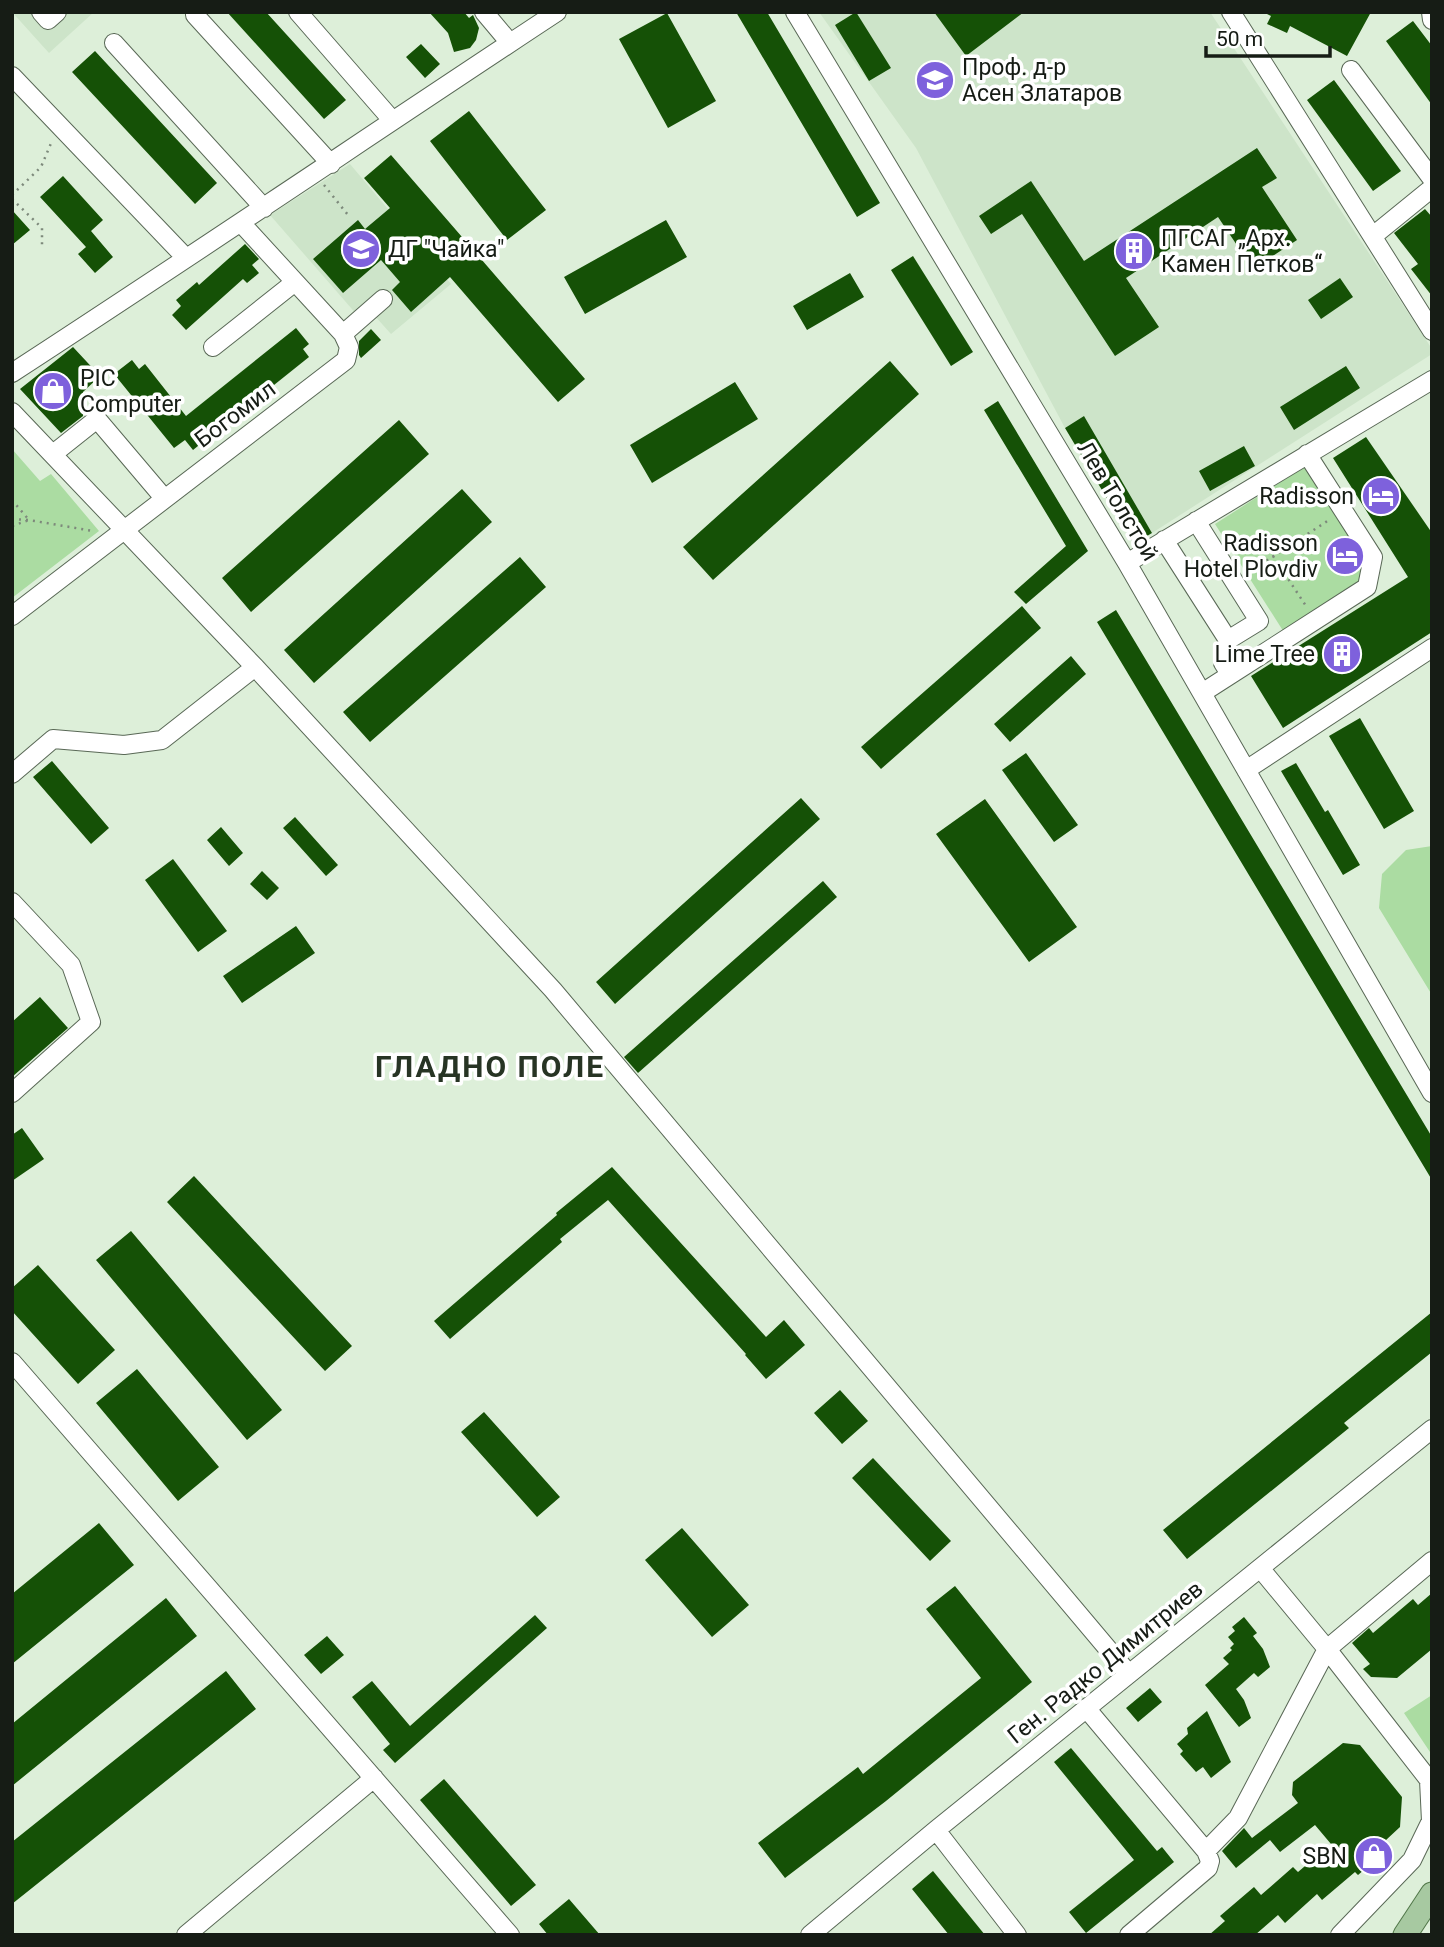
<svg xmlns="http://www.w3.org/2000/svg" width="1444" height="1947" font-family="Roboto,sans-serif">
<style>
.built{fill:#cde4c9}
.green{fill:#abdca2}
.building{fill:#155106}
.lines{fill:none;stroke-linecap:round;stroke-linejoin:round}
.minor-casing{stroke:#596856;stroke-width:20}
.major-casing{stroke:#4f7547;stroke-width:25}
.path{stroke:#7d897b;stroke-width:2.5;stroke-dasharray:2 5;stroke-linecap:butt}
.minor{stroke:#fff;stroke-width:18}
.major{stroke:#a7c9a1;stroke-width:23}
.labels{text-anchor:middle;stroke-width:7;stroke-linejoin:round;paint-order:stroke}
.poi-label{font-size:23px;fill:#161c15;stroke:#fff;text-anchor:start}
.street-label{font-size:23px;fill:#161c15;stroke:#fff}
.district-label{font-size:30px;font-weight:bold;letter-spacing:2px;fill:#273424;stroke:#fff}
</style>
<rect width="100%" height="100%" fill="#ddefd9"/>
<path class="built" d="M12,12H94L49,53Z
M819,12H1210L1432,349V354L1152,533L1084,416L1065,428L916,148Z
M350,164L451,284L391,334L374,315L365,324L270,215Z"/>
<path class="green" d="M12,449L40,481L51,474L99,531L12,598Z
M1312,462L1373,557L1367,587L1287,637L1215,524Z
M1432,846V995L1379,908L1382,874L1406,850Z
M1432,1695V1751L1430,1752L1404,1713Z"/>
<path class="building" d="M227,12H266L346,100L324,119Z
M429,12H464L469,18L473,15L479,28L476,40L470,48L454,52L448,33Z
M736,12H767L880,203L857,217Z
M856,12L891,68L869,81L835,25Z
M934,12H1024L966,56Z
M1263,12H1371L1347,56L1290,26L1287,33L1267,24L1271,16Z
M667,13L716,101L668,128L619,39Z
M1413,21L1432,46V105L1386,41Z
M421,44L440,64L425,78L406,57Z
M95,51L217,183L195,204L72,72Z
M1334,80L1401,171L1373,191L1307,100Z
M469,111L546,210L507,240L430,141Z
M1257,148L1277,178L1262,187L1297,240L1253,269L1218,217L1126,278L1159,327L1115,356L1022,214L991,234L979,216L1031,181L1084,261Z
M391,155L585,379L558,402L450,277L411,312L392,290L400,282L381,260L343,293L313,259L358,220L365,229L390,208L364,178Z
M63,176L103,220L91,231L113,257L95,273L78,254L86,247L40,197Z
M1425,209L1432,217V296L1411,269L1418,264L1394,233Z
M12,210L30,230L12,245Z
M666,220L687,257L585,314L564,277Z
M245,244L259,259L252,265L259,273L247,283L243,279L186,330L172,315L181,306L176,300L197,282L199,285Z
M913,256L973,352L951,366L891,270Z
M850,273L864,297L807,330L793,306Z
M1340,278L1353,297L1321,319L1308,300Z
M296,328L309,344L303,349L309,357L193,450L185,440L174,448L114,374L132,360L139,369L145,364L186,416Z
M371,329L381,340L361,358L359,355V341Z
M73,347L100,376L83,392V416L61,433L20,389Z
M890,361L919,394L713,580L683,547Z
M1346,366L1360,388L1294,430L1280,407Z
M735,382L758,419L652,483L630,445Z
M998,401L1088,551L1026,604L1014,592L1066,546L984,410Z
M1084,416L1152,533L1134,544L1065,428Z
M399,420L429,454L251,612L222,578Z
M1366,437L1432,533V632L1283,728L1251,676L1408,577L1333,458Z
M1244,446L1255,466L1210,491L1199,471Z
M462,489L492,522L314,683L284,650Z
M520,557L546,587L370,742L343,712Z
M1022,606L1041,628L881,769L861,747Z
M1116,610L1432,1137V1180L1097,622Z
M1071,656L1086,674L1010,742L994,724Z
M1360,718L1414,811L1384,829L1329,736Z
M1026,753L1078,825L1054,842L1002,770Z
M52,761L109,828L91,844L33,777Z
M1296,763L1325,812L1328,810L1360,865L1343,875L1281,771Z
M801,798L820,819L615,1004L596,982Z
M985,799L1077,927L1029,962L936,834Z
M295,817L338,865L326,876L283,828Z
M221,827L243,853L229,866L207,840Z
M173,859L227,931L198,952L145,880Z
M262,871L279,888L267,900L250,884Z
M823,881L837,897L638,1073L624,1057Z
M296,926L315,953L242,1003L223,976Z
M40,997L68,1028L12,1077V1022Z
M22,1128L44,1159L12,1181V1135Z
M612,1167L766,1337L784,1320L805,1345L766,1379L745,1355L746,1354L608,1200L560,1239L562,1242L450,1339L434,1321L557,1215L556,1213Z
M194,1176L352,1346L325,1371L167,1202Z
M131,1231L282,1410L247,1440L96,1260Z
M38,1265L115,1350L78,1384L12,1311V1288Z
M1432,1312V1352L1344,1423L1349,1428L1187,1559L1163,1530Z
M137,1369L219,1467L178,1501L96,1403Z
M840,1390L868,1421L842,1444L814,1413Z
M484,1412L560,1497L537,1517L461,1432Z
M873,1458L951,1541L930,1561L852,1478Z
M99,1523L134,1565L12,1664V1594Z
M682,1528L749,1605L712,1637L645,1560Z
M955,1586L1032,1682L886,1801L785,1878L758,1843L858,1767L863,1774L981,1678L926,1609Z
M1432,1593V1649L1397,1678L1371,1677L1363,1669L1370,1664L1352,1643L1369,1628L1373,1633L1413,1599L1418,1605Z
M166,1598L197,1636L12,1786V1724Z
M535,1615L547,1628L395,1763L383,1750L390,1744L352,1697L372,1681L410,1726Z
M1244,1617L1257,1633L1253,1636L1263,1649L1270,1667L1258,1677L1254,1673L1236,1689L1244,1700L1251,1718L1239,1727L1205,1685L1229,1664L1223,1658L1232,1650L1230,1648L1234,1644L1228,1637L1235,1631L1232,1627Z
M327,1636L344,1655L321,1674L304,1655Z
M226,1671L256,1709L12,1904V1842Z
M1150,1688L1162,1702L1138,1722L1126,1708Z
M1207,1711L1231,1762L1211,1778L1203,1767L1196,1772L1180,1754L1183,1751L1177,1744L1188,1734L1187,1728Z
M1343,1743L1360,1745L1402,1797L1400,1827L1386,1840L1387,1850L1358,1875L1355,1872L1322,1900L1317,1894L1285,1923L1278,1915L1255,1935H1209L1225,1921L1220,1916L1254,1887L1261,1895L1293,1867L1298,1872L1331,1844L1315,1825L1280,1852L1270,1840L1236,1868L1222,1851L1244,1828L1252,1838L1298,1803L1292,1795L1293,1782Z
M1071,1748L1157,1851L1162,1847L1174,1862L1086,1933L1069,1912L1134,1860L1054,1762Z
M444,1779L536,1885L511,1906L420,1800Z
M933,1871L985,1935H949L912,1889Z
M569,1899L600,1935H548L539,1924Z"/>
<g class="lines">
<g class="minor-casing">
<path id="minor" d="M41,12L48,20L57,12
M298,12L392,120
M484,12L510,43
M795,12L1127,563L1432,1093
M1231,12L1432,331
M1431,12L1432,20
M195,15L331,164
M114,43L264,208
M1351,70L1432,179
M12,76L186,258
M1373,236L1432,188
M343,334L383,299
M213,347L295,282
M12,373C195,254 375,132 557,12
M12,412L255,667L553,990L1129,1674
M53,454L97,419L164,498
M1196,521L1259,621L1228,640
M1164,540L1228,640L1223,663L1230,674
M1127,563L1432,380
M12,616L346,360L349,347L343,334L241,223
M1202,693L1367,587L1373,557L1307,454
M1246,770L1432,648
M12,774L53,739L124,745L162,740L255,667
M12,902L71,965L91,1022L12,1093
M12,1362L510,1935
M1260,1568L1327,1649L1429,1780L1431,1821L1412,1860L1340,1935
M1086,1708L1206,1851
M936,1830L1017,1935
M186,1935L374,1778
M810,1935L936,1830L1432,1429
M1129,1935L1208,1868L1210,1861L1206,1851L1238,1818L1327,1649L1432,1561"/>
</g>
<g class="major-casing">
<path id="major" d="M1405,1935L1432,1894"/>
</g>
<path class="path" d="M324,185L348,215
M12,195L41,167L52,141
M12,199L42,228V246
M12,500L29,520L12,526
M12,519L29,520L93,531
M1273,556L1306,606
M1249,572L1329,520"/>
<use href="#minor" class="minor"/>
<use href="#major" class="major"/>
</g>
<defs>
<g id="school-disc" transform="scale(2.0125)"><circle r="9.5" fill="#7e61dc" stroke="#fff"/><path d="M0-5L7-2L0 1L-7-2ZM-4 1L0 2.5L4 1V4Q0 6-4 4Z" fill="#fff"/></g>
<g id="building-disc" transform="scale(2.0125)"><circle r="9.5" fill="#7e61dc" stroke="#fff"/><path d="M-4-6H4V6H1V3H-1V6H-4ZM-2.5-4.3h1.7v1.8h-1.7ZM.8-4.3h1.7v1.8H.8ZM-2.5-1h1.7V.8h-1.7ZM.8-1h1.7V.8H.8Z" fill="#fff"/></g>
<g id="shop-disc" transform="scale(2.0125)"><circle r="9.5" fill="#7e61dc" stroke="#fff"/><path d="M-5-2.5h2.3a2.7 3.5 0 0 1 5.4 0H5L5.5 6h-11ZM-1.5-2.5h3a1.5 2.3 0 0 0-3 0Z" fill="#fff"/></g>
<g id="hotel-disc" transform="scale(2.0125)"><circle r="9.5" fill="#7e61dc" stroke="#fff"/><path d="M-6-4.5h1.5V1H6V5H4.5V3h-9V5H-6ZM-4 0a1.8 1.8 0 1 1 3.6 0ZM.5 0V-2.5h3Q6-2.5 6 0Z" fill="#fff"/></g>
</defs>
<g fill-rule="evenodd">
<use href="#school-disc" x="935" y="80"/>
<use href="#school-disc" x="361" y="249"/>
<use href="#building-disc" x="1134" y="251"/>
<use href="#shop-disc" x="53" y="391"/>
<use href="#hotel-disc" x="1381" y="496"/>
<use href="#hotel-disc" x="1345" y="556"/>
<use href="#building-disc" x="1342" y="654"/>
<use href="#shop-disc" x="1374" y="1856"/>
</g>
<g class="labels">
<g class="poi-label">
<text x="962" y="75">Проф. д-р<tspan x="962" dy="26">Асен Златаров</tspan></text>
<text x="1161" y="246">ПГСАГ „Арх.<tspan x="1161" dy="26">Камен Петков“</tspan></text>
<text x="388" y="257">ДГ "Чайка"</text>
<text x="80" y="386">PIC<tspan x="80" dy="26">Computer</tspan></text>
<text x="1354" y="504" text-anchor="end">Radisson</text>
<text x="1318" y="551" text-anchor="end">Radisson<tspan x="1318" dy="26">Hotel Plovdiv</tspan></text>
<text x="1315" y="662" text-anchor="end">Lime Tree</text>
<text x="1347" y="1864" text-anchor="end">SBN</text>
</g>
<g class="street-label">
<text transform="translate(235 414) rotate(-37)" y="8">Богомил</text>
<text transform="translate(1118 501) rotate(59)" y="8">Лев Толстой</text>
<text transform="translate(1105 1662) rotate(-39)" y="8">Ген. Радко Димитриев</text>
</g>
<g class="district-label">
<text x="490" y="1077">ГЛАДНО ПОЛЕ</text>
</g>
</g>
<rect width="1444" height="1947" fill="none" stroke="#161c15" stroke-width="28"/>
<path d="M1206 46v10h124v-10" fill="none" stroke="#161c15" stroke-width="3.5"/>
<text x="1216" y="46" font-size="21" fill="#161c15" stroke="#ffffff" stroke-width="5" paint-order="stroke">50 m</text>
</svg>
